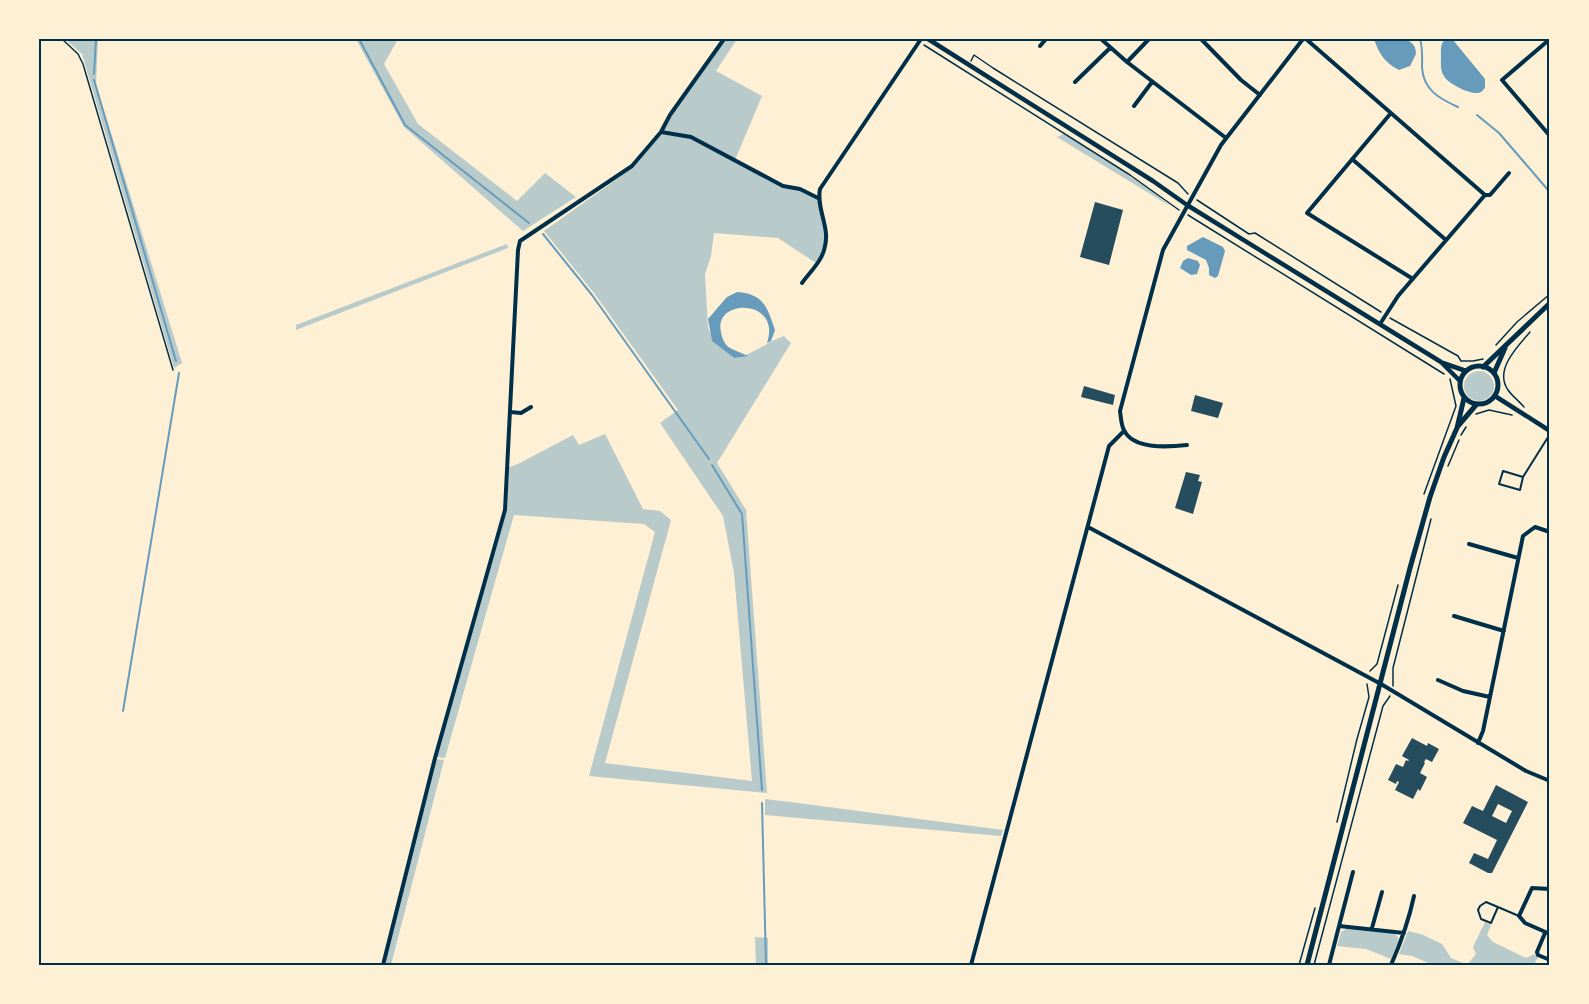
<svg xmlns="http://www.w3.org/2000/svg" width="1589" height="1004" font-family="'Zilla Slab',serif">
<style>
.green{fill:#b9caca}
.water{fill:#669bbc}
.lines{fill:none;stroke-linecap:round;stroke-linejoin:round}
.stream{stroke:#669bbc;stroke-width:2}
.building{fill:#264d5e;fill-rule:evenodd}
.path{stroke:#003049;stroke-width:1.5}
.service{stroke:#003049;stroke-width:2}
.minor{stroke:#003049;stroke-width:4}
.tertiary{stroke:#003049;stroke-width:4.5}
.secondary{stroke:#003049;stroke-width:5}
.neatline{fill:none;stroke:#003049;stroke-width:2}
</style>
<rect width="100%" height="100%" fill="#fdf0d5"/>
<path class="green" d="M65,39H98L96,84L182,363L174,368L82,54Z
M356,39H398L384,64L418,124L517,201L545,173L576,197L523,231L404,127Z
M726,39H737L716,71L762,96L735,160L691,136L663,132L672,116Z
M662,134L691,139L783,187L800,190L817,198C823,226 831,236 816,263L778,238L714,233L711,256L705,274L708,327L713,341L734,358C753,355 766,342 784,336L791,343L717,463L746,510L767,793L589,776L655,532L644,524L514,515L445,758L436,757L507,510L509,467L518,464L573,435L579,445L605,434L643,509L660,511L671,520L605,763L752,781L734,573L723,516L660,423L678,410L594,293L544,231L634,167Z
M1064,134L1151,190L1170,206L1057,137Z
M507,244L508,248L296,330V325Z
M1464 386a15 15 0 1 1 30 0a15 15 0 1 1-30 0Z
M435,759L444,760L391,965H384Z
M765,799L798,803L1003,830L1001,836L765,815Z
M1485,922L1491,925L1487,935L1493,942L1526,958L1534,954L1538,957L1534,965H1433L1412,956L1399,954L1408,931L1421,934L1442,944L1451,958L1467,965L1476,954L1473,947Z
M1348,928L1394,934L1398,937V941L1391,959L1366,949L1337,946L1341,932Z
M755,937L768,938V965H756Z"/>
<path class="water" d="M1374,39C1389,39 1416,33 1416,54L1410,66L1399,70C1385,63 1379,54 1374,39Z
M1445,39L1453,40L1485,79V88C1482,91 1481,93 1477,93C1469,94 1447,83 1444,76C1440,70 1441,64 1441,57C1441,50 1440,45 1445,39Z
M1203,237L1223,247L1225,251L1218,276L1215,278L1209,275V268L1206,260L1187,250V246Z
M1188,258L1198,261L1200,265L1197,274L1191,275L1180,268L1183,261Z
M737,292C764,294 767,307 775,330L771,341L767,343C782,298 713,298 721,332C722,338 724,344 730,348C735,351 742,353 748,356L734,358L712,341L708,319L727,297Z"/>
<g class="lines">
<path class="stream" d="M359,39L405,125L529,223
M1420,39C1423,49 1422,57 1422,67C1423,90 1440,99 1458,107
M94,74L96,39
M94,80L176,361
M1477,115L1499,133L1548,190
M543,234L592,295L709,459
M712,465L742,514L762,790
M123,711L179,373
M762,803L766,965"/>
</g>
<path class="building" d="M1095,202L1123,210L1109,265L1080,257Z
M1084,386L1115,395L1113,405L1081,397Z
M1195,395L1223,403L1218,418L1191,411Z
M1186,472L1200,475L1198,481L1202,482L1193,514L1175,508Z
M1412,738L1427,746L1428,743L1439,749L1432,762L1426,759L1424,762L1425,763L1420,773L1427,777L1420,791L1418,789L1413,799L1395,790L1399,782L1397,781L1396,784L1388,780L1396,764L1403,767L1406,760L1408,761L1409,760L1402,756Z
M1496,785L1528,802L1492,873H1488L1469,863L1474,853L1488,859L1497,840L1463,823L1472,806L1483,811ZM1498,804L1512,811L1506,823L1492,816Z"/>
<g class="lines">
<path class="path" d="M62,39L78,54L83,64L173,370
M924,45L1130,175L1179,210
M971,61L974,55L993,68L1178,183L1188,194
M1197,200L1249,234L1255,233L1381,312
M1188,215L1444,374
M1390,318L1458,356L1461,361H1473L1483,359
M1496,345L1517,322L1550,294
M1524,407C1519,401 1512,396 1508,390C1494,370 1517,347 1530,332
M1476,414L1489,410L1512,415
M1461,435L1466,427
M1448,466L1459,440
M1424,494L1456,406L1450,379
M1370,671L1377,664L1398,585
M1393,686V668L1431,519
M1337,822L1357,739L1369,697L1367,684
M1299,965L1315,908
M1314,965L1383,706L1390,696"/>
<path class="service" d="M1523,477L1503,471L1499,484L1520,490L1523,477L1550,434
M1498,907L1491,923L1481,919L1478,910L1480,906L1486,902L1519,916"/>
<path class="minor" d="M1101,39L1127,62L1226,138
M1201,39L1241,80L1260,95
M1306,39L1485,195
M1550,39L1502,80L1550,136
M1040,46L1046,39
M1127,62L1149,39
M1075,82L1110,48
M1134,106L1152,82
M1391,113L1307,213L1413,279
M661,132L691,137L783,186L800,189L818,198
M1352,159L1446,240
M802,283C810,272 823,260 825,246C830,227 816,208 820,189L921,39
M1380,324L1398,296L1485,195H1490L1509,173
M510,412L521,413L531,407
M1187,445C1169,447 1133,450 1124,430C1121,425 1121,417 1120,411L1163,250L1221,145L1303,39
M1088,527L1381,684L1526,771L1550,781
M1469,544L1518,558
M1454,616L1504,631
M1438,680L1463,691L1490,697
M1478,743L1483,731L1523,536L1535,527L1550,532
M1550,889L1532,888L1519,916L1525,923L1550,934
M1339,926L1353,872
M1372,928L1382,892
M1545,933L1537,952L1538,955L1550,960
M383,965L435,758L505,510L518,250L520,241L632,166L661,132L670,115L724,39
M971,965L1109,446L1124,431
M1329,965L1339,926L1404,933
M1391,965C1401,942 1409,920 1414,896"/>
<path class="tertiary" d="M928,39L1153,181L1187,205L1441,362L1460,381
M1443,363L1466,371
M1495,396L1550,431"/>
<path class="secondary" d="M1460 385a19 19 0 1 1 38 0a19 19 0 1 1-38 0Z
M1483,367L1550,303
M1494,373L1505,348
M1458,426L1476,405
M1307,965L1410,568L1430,497L1444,457L1457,428L1464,398"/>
</g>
<rect width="1589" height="1004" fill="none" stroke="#fdf0d5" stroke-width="81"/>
<rect x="40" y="40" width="1508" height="924" class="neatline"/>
</svg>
